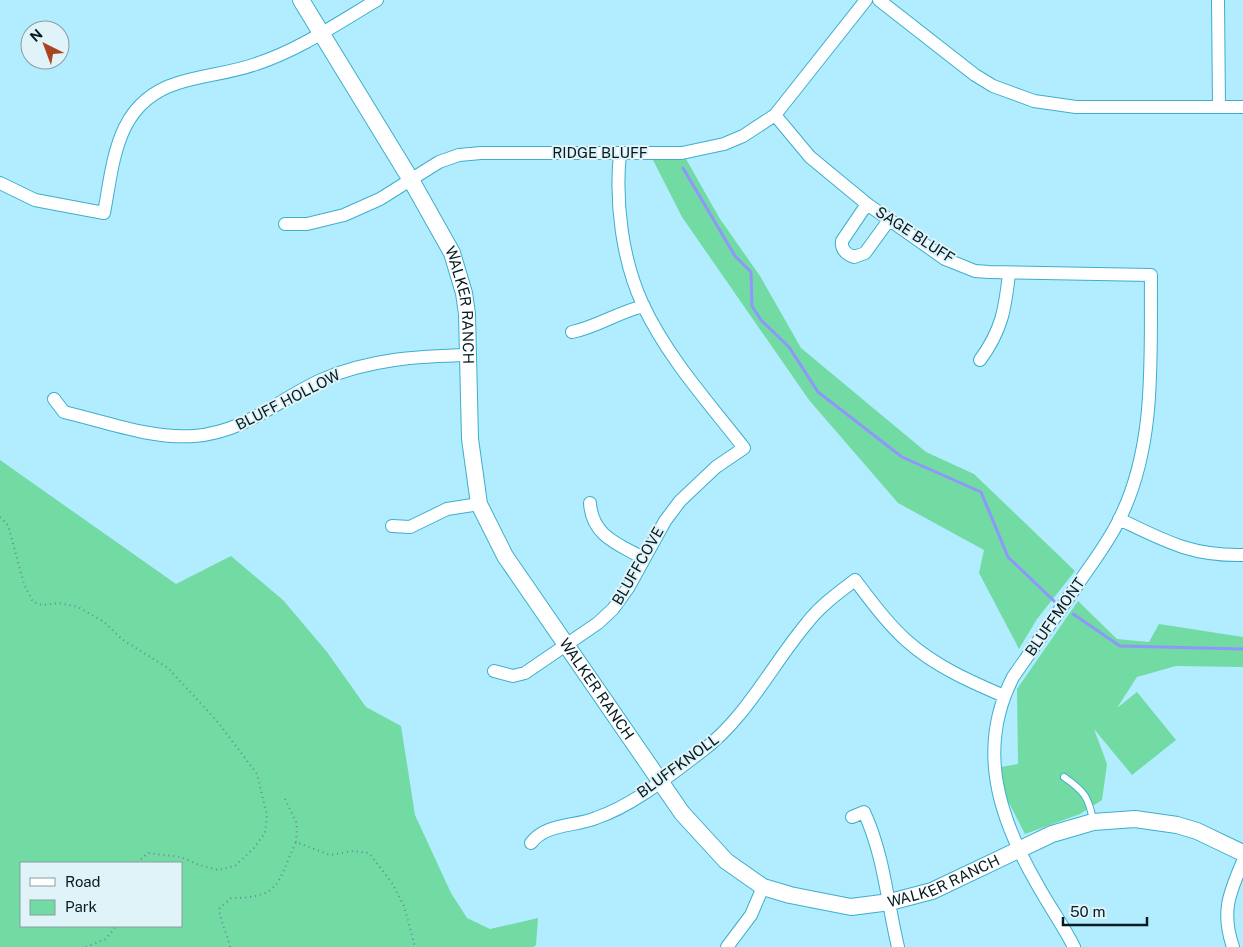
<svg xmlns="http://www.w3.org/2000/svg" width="1243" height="947" font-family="'Public Sans',sans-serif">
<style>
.green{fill:#72daa3;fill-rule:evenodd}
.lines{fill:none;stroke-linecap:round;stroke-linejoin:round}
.stream{stroke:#8f97fd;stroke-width:3}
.service-casing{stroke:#3eaecb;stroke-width:8}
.minor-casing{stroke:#3eaecb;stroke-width:14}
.tertiary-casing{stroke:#3eaecb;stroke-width:18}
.path{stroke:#628c99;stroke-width:2;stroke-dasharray:1 4;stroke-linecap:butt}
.service{stroke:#fff;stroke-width:6}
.minor{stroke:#fff;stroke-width:12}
.tertiary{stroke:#fff;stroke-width:16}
.labels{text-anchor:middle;stroke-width:4;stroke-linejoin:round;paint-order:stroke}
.street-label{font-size:15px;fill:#041b21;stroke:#e0f3f9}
</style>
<rect width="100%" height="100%" fill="#b2edff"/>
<path class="green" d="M686,159L720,219L760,276L801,348L926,452L974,474L1075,571L1037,619L1019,649L979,573L984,550L898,503L809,400L682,217L653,160Z
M0,460L176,584L231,556L283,600L327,652L366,707L401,726L415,815L451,893L467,918L490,929L538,918L536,945L533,947H0ZM21,863H181V926H21Z
M1078,601L1117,639L1149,642L1159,624L1243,637V667L1176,666L1137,677L1117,708L1137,692L1176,740L1132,775L1094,729L1107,764L1102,800L1080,814L1025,834L1006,797L1001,767L1018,764L1017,689Z"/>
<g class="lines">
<path class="stream" d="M683,168L735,256L751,272L752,306L761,320L789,347L818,392L902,457L981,492L1008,557L1054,601
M1073,614L1120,646L1243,649"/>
<g class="service-casing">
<path id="service" d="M1064,777C1084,791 1089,797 1093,821"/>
</g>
<g class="minor-casing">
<path id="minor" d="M879,0L975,75L993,86L1034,101L1076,107H1243
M1218,0L1219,107
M775,115L810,157L867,204L945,259L975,271L989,272L1151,275C1150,356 1157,445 1119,520C1108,543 1092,563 1078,584C1056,615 1035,646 1013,677C976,749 999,818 1037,884C1049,906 1063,925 1074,947
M0,183L35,200L104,213C114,159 116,102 178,83C203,75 231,73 256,64C299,50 338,23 377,0
M867,204L842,241C841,250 846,254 854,257L865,253L889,220
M285,224H307L344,215L380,199L439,162L459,155L481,153H682L724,144L743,136L775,115L866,0
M572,332C597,327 618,312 644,306
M980,360C1002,330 1005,309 1009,274
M54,399L64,412C106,422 151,439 194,436C246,432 277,400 321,380C369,359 418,356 470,355
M590,503C592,536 618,544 643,558
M1119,519C1165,541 1191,556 1243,555
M392,526L410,527L447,509L479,504
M494,671L513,676L525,673L598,623L613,609L628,588L665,521L680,501L716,467L744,448C709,403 668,358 643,305C622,260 615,202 620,153
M852,817L864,812C884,855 887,901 898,947
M531,843C546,823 574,827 596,818C634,805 670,775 702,751C747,717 771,666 807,623C820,606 838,593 855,580C871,601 887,623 907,641C935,666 969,681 1004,696
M727,947L751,915L763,887
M1233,947C1221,912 1229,894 1243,861"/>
</g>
<g class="tertiary-casing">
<g id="tertiary">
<path id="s1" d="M301,0L411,180L452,253L464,293L467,314L470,439L479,504L505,556L682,813L726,861L763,887L790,895L851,907L890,902L932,891L1052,834L1093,822L1135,819L1177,825L1197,831L1243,853"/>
</g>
</g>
<path class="path" d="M0,517L8,525L24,584L33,602L42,605L59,603L78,607L104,622L123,640L168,668L217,721L257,774L267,815L265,833L254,848L235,866L218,870L199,865L181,857L148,853L137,863
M285,799L297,824L296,842
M86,947L106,939L116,926
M230,947C227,933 221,924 219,909L231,898C282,898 277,882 296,842L330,855L353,851L369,853L392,883L404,906L415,947"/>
<use href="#service" class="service"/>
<use href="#minor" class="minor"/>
<use href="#tertiary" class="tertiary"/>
</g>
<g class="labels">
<g class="street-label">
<text x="600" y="158">RIDGE BLUFF</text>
<text transform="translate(915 235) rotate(33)" y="5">SAGE BLUFF</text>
<text dy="5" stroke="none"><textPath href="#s1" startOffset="348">WALKER RANCH</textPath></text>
<text transform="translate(288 400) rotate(-27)" y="5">BLUFF HOLLOW</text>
<text transform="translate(638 566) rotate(-60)" y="5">BLUFFCOVE</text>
<text transform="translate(1055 617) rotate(-55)" y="5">BLUFFMONT</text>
<text dy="5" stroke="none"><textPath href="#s1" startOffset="768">WALKER RANCH</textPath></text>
<text transform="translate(678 766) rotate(-36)" y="5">BLUFFKNOLL</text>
<text dy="5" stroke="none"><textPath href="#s1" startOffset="1216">WALKER RANCH</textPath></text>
</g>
</g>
<rect x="20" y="862" width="162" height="65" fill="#e0f3f9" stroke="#889da3"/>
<rect x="30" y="878" width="25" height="8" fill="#ffffff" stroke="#889da3"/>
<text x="65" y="887" font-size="15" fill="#041b21">Road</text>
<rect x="30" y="900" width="25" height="15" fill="#72daa3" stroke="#889da3"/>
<text x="65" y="912" font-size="15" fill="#041b21">Park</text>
<g transform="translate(45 45) rotate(318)"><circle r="24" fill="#e0f3f9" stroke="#889da3"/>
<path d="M0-4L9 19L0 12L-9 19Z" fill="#aa431f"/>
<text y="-8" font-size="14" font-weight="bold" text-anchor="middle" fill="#041b21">N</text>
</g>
<path d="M1063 917v8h84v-8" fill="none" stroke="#041b21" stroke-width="2.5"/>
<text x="1070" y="917" font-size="15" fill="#041b21" stroke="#e0f3f9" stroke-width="4" paint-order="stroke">50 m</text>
</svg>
